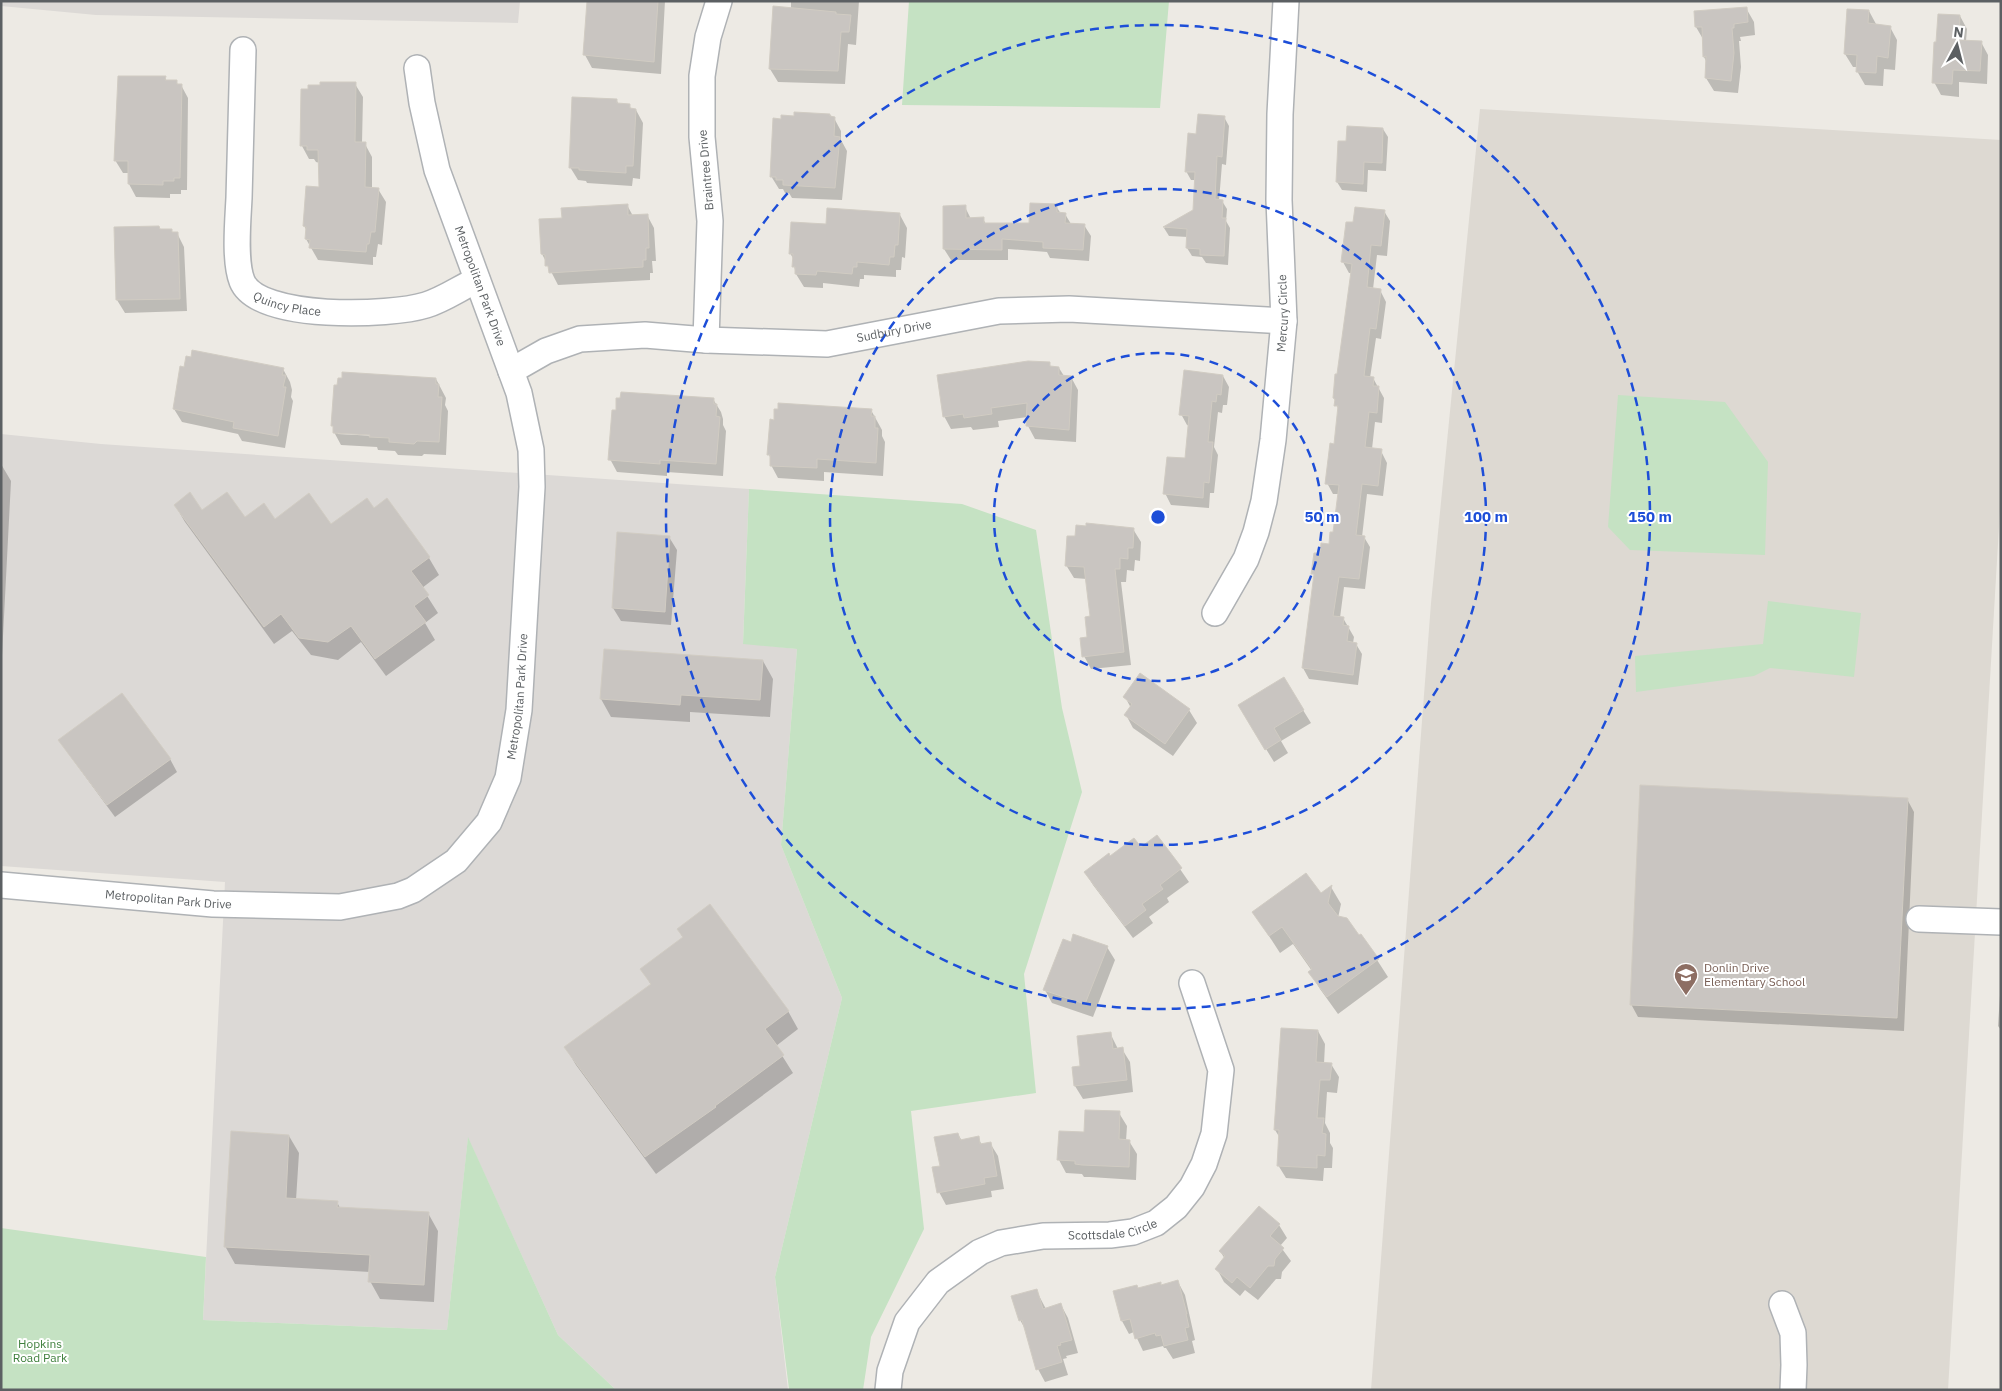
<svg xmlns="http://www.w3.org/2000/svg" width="2002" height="1391" font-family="'IBM Plex Sans',sans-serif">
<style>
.industrial{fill:#dcd9d6}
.education{fill:#ddd9d2}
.green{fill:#c5e2c3}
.shadow{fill:#0003;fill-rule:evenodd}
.building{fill:#c9c5c1;stroke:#d1ccc3}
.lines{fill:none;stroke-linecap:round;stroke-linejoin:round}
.street-casing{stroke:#afb2b5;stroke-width:28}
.street{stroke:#fff;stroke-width:25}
.ring{fill:none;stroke:#1d4ed8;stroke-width:2.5;stroke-dasharray:9 6}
.labels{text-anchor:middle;stroke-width:4;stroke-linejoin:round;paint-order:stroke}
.street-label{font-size:12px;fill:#5c6063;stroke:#fff}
.education-label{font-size:12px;fill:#785e54;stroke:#fff;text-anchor:start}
.park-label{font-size:12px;fill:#40803e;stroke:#fff}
.centre{fill:#1d4ed8;stroke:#fff;stroke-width:2.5}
.ring-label{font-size:15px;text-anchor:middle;font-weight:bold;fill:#1d4ed8;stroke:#fff;stroke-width:4;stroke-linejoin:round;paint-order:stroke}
</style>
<rect width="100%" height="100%" fill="#edeae4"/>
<path class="industrial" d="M1,1H520L518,23L96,15L1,6Z
M1,434L101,444L749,489L743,643L797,649L781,845L842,998L775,1277L788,1390H616L558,1335L468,1138L447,1330L203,1320L225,882L1,866Z"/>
<path class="education" d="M1480,109L2001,140V493L1948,1390H1371L1431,603Z"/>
<path class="green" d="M909,1H1169L1160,108L902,105Z
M1618,395L1725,402L1768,462L1765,555L1630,550L1608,527Z
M749,489L962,504L1036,530L1062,708L1082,792L1024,974L1036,1093L911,1111L924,1229L871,1337L863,1390L789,1389L775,1277L842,998L781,845L797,649L743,644Z
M1768,601L1861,613L1854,677L1770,668L1754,676L1636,692L1635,656L1763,644Z
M468,1137L558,1335L616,1390H1V1228L206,1257L203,1320L447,1330Z"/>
<path class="shadow" d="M588,1H665L661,74L592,68L585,55Z
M791,1H874H859L856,45L848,44L845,84L778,82L770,69L791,8Z
M1746,8L1754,22L1755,35L1740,37L1741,41H1739L1741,67L1738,93L1714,91L1706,78L1707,63L1704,57L1703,39L1696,27L1695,12Z
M1869,11L1876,24L1890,27L1897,40L1895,70L1884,69L1883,86L1865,85L1857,71L1858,67H1853L1845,54Z
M1960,16L1967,29L1966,41L1981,42L1988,55L1987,84L1959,82V97L1941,95L1934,82Z
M165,78L167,81H176L178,85H181L188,98L187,190H181V194H170V198L136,197L129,184V173H123L115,160Z
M355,84L363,97L362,143L365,144L372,157V188L378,189L386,202L382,245L378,244L376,257H373V265L318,260L306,239L307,231L304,226L320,188V163L316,162L314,159H309L302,146Z
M617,101L619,105L629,106L632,110H636L643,123L640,179L633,178L632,186L587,183L586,181L578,180L570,167Z
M830,115L834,118L841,131V140L847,151L842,200L792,198L789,193H785L783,189H779L771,176L782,120L795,117Z
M1224,117L1229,126L1226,165L1222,164L1219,201H1222L1227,209L1226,221L1230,228L1228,265L1206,263L1202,257L1192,256L1187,248L1188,237L1169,236L1164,228L1194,211L1196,180H1191L1186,171L1198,135Z
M1383,129L1388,137L1386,171L1368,170L1367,192L1342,190L1337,182L1347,142Z
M627,205L633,216L647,215L654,228L656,261H652L653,273H650V280L558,285L542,254L563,220Z
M1056,206L1061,214H1065L1071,224L1084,225L1091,236L1089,261L1050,258L1047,252L1008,249V260H951L944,249L965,207L971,219H983L986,224H1030Z
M1384,211L1390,221L1387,256L1377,255L1373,289L1380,290L1386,302L1381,339L1376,338L1370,378H1373L1384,398L1382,423L1375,422L1372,449L1381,451L1387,463L1383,496L1367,494L1362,537H1364L1370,547L1365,589L1344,587L1340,618H1343L1354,637L1353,643L1356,644L1362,654L1358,685L1309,679L1303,668L1315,577L1313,573L1321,555L1330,546L1334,534L1339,494H1333L1327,483L1335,445L1339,411L1334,398L1352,273H1349L1343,262L1354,223Z
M900,215L907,228L905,258L902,257L901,270H896V277L864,275V279H860L859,287L823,283V288L804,287L796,274L794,266V260L790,253L828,226Z
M161,230L177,233L184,247L187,311L125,313L117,300Z
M1049,364L1051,368H1059L1064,376L1071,377L1078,390L1076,442L1035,439L1028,426V417L998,421L999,427L973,430L971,427L951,429L944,416Z
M283,369L290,382L292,390L291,397L293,401L285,448L242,441L238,434L182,422L174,409Z
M1223,376L1229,387L1227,405H1223L1222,413L1218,412L1214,447L1218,455L1214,493H1210L1209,508L1171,505L1165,493L1186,460L1190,426L1187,425L1181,414Z
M436,379L446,398L445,405L448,411L446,455L424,454L422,456L398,455L395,451L378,450L377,447L341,445L334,432L333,426ZM338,432L376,434V436L338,434Z
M713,399L721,412L723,419V425L726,431L723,476L667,472V476L617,472L610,459L617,411Z
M871,410L882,430V436L885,442L883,476L824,472V481L778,478L771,465V459L769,455Z
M1,464L11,481L1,675Z
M387,500L429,558L439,575L422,588L438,613L425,623L435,640L386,676L361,642L338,660L311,655L292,631L274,644L185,522L175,505L245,519L331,526L374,509Z
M1133,529L1141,542L1140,561L1135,560L1134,571L1127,570L1126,582H1121L1131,665L1091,669L1084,656L1091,618L1087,579L1074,578L1066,565Z
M618,534L669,537L677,550L671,625L621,621L613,608Z
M605,650L763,661L773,679L770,717L690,712V722L611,717L601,699Z
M1125,697L1189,710L1197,723L1173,756L1133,728L1126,715L1131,708Z
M1303,710L1311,723L1281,741L1288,753L1274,762L1247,718Z
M60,740L170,759L177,772L115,817L68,753Z
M1907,799L1914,812L1904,1031L1638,1017L1631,1004Z
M1157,836L1189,882L1167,898L1169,902L1149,917L1153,923L1133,938L1093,885L1085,872L1110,857L1140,849Z
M1331,887L1341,904L1338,918L1359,937L1361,935L1388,977L1338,1014L1320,989L1310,972L1312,971L1293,944L1280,953L1254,913L1321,895Z
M678,929L788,1011L798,1029L776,1046L793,1073L656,1174L576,1065L566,1048L651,985L642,969L683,938Z
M1071,944L1107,947L1115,960L1093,1017L1052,1003L1045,990Z
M2000,995H2001V1030L1998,1026Z
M1318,1031L1325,1044L1324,1064H1331L1339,1077L1337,1093L1327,1092L1325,1123L1330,1133V1143L1333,1148L1332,1168H1324L1323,1181L1286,1178L1278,1165L1280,1138L1275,1130Z
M1110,1033L1118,1049H1122L1130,1062L1133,1092L1083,1099L1075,1086L1073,1068L1082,1067Z
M1119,1113L1127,1126L1126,1141H1129L1137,1154L1136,1180L1090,1177H1084L1082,1174L1066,1173L1059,1160L1085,1134Z
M958,1134L962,1141L978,1138L982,1145L990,1143L998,1156L1004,1189L991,1191L992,1197L946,1205L939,1192L941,1167Z
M289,1136L299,1153L296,1200L337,1202L340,1208L428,1213L438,1231L434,1302L380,1299L370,1281V1272L235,1264L225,1246Z
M1279,1225L1287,1238L1280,1246L1291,1261L1282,1272L1281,1279H1276L1258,1300L1245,1290L1240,1296L1224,1282L1217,1269L1225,1259L1220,1251Z
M1178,1282L1185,1295L1195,1340L1192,1341L1195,1353L1173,1359L1166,1348H1164L1163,1346L1143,1351L1134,1332L1129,1334L1122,1321L1138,1289L1162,1286Z
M1036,1290L1046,1309L1061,1305L1068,1318L1078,1353L1066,1356L1067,1358L1063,1359L1068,1375L1045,1382L1038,1369L1027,1332L1020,1320Z"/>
<path class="building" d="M587,1H658L654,62L583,55Z
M773,6L836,12V14L851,15L849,32H841L838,71L769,69Z
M1747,7L1748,22L1734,24V28H1732L1734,53L1731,81L1705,78L1706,56L1703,57L1702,27H1695L1694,11Z
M1847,9L1869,10L1868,23L1891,26L1888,58L1877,56L1876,73L1856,72L1857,55L1844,54Z
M1938,14L1960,15L1959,40L1982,41L1980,71L1953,70L1952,84L1932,83L1934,42H1936Z
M118,76H166L165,80H177V84H182L180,178H174V181H163V185L128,184V161H114Z
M320,82H356L355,142H366L365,187L379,188L375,232H371L369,244H367L366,252L309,248L310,240L305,239L306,227L303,226L306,186L319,187L318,150H307V146H300L301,89H308V85H320Z
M572,97L617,99V103L630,104V108L636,109L633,166H626V173L579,170V168H569Z
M794,112L830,114V116L835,117L834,136L840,137L835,188L783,185V180H776V177H770L773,118L781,119V115L794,116Z
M1198,114L1225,116L1222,157L1217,156L1215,199L1223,200L1222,218H1226L1224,256L1200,255V249L1186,248L1187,229L1163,227L1193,210L1195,172H1185L1188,133L1196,134Z
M1347,126L1383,128L1382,163L1364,162L1363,184L1336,182L1338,141H1346Z
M1030,203L1057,204V212L1066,213L1065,223L1085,224L1083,250L1043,248V242L1002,239V250L943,249V206L966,205V218L984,217V223H1029Z
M628,204V215L648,214L649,248H646V260H643V267L549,273L548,266H545V255L541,254L539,219L562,218L561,208Z
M1355,207L1385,210L1381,246L1371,245L1367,287L1381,289V290L1376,329L1370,328L1364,376L1374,377L1373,386H1379L1377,413L1369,412L1365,447L1382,449L1378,486L1362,484L1356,535L1365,536L1359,579L1339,577L1333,616L1344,617L1343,625L1349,626L1347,641L1357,643L1353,675L1302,668L1314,574H1311L1314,553H1320L1321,543L1329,544L1330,532H1333L1339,485L1325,484L1330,443L1334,444L1338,406H1334L1335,399L1333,398L1335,374H1337L1352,264L1341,262L1346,222H1353Z
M827,208L900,213L898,245H895L894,257H890L889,265L857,262V267H853L852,274L817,271L816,275L795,274V267H792L793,254H789L791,222L826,224Z
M159,226L160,229H172V232H178L180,299L116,300L114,227Z
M192,350L284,368L282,375H286L283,387H286L278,436L233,428L234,422L173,409L180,366L184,367L186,356L191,357Z
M1028,361L1050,362V366L1059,367V375L1072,376L1069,430L1026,426L1027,403L991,408L992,414L964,418L963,414L943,417L937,375Z
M1184,370L1223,375L1221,395L1217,394L1216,402L1212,401L1208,442H1213L1209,483L1204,482L1203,498L1163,494L1167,457L1185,458L1189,416L1179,415Z
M342,372L436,378V384H439L438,397H442L439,442L417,441L414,444L389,442V438L369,437L370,435L333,433V426H331L334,385H337L338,378H342Z
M621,392L714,398V404H717L716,416L720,417L716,464L660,460V464L608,460L612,410H616V398H620Z
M778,403L872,409L871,416H875V428H878L876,463L817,459V468L770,466V455H767L770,419L774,420V409H778Z
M190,492L202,510L227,492L245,517L264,503L275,519L309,493L331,524L367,498L374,508L387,498L430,557L411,571L429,595L414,606L426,622L375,659L351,626L328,642L299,638L281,614L264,627L174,505Z
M1086,523L1134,528L1133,548H1128V559L1120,558V569H1115L1124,652L1082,657L1080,638L1087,637L1085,617L1090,616L1084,567L1065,566L1067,536H1075L1076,525L1086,526Z
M617,532L670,536L665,612L612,608Z
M604,649L763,660L760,700L681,695L680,705L600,699Z
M1140,673L1190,709L1165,744L1124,715L1132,704L1123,697Z
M1284,677L1304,710L1274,728L1281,740L1265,750L1238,705Z
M122,693L171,759L107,805L58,740Z
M1640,785L1908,798L1897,1018L1630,1005Z
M1157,835L1182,868L1160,885L1163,889L1142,904L1146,910L1125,926L1084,872L1109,853L1110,856L1134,838L1141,847Z
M1306,873L1321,893L1332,885L1328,903L1338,916L1347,918L1359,935L1361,934L1379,959L1327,997L1308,972L1312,969L1282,927L1269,936L1252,912Z
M710,904L789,1011L765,1029L784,1055L715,1106L716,1107L645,1157L564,1047L651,984L640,969L683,937L677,929Z
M1073,934L1108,946L1085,1004L1043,990L1063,939L1071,942Z
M1281,1028L1318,1030L1316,1062L1332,1063L1330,1080H1320L1317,1118H1324L1322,1133L1326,1134L1325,1156L1317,1155V1168L1277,1166L1279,1130H1274Z
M1111,1032L1113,1049L1123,1047L1127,1080L1074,1086L1072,1067L1080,1066L1077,1036Z
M1085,1110L1120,1111L1119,1139L1130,1140L1129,1167L1082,1165L1075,1164V1161L1057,1160L1059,1131L1084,1132Z
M231,1131L289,1135L286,1198L338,1201L337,1207L429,1212L424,1285L368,1282L370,1255L224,1247Z
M958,1133L960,1140L979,1136L980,1144L991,1142L997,1176L984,1178L985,1184L937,1193L932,1167L940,1166L934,1137Z
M1259,1206L1280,1224L1270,1236L1284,1248L1275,1259L1274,1266H1268L1250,1288L1237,1277L1232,1283L1215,1269L1225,1256L1219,1251Z
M1178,1280L1187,1314H1186L1189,1327L1185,1328L1188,1340L1164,1346L1161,1335L1156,1336L1155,1333L1135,1339L1130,1319L1121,1321L1113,1291L1137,1285L1138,1288L1161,1282V1285Z
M1037,1289L1043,1309L1061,1303L1072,1340L1060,1343L1061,1345L1057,1346L1062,1362L1036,1370L1022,1320L1019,1321L1011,1296Z"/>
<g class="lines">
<g class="street-casing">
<g id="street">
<path id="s1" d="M243,50C242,99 240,148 239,198C238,219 234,261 242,281C258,321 391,316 426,305C443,300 460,288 477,280"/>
<path d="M706,340L710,221L702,137V76L708,37L719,1"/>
<path id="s2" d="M511,371L546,351L580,339L645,335L706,340L827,344L999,311L1069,309L1284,321"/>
<path id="s3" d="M1215,613L1246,559L1256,532L1264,501L1273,440L1284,321L1279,200L1280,114L1286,1"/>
<path id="s4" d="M1,885L213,904L340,907L398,896L413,890L456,861L489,822L508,778L519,710L532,487L531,450L519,393L437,170L422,103L417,68"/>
<path d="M1919,919L2001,922"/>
<path d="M1782,1304L1793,1333L1794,1365L1793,1390"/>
<path id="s5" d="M888,1390L890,1371L907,1322L938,1282L980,1252L1001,1243L1043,1236L1110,1235L1133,1232L1156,1223L1176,1207L1192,1187L1204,1164L1214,1134L1221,1070L1192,983"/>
</g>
</g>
<use href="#street" class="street"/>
</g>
<g class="ring">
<circle cx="1158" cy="517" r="164"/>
<circle cx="1158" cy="517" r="328"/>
<circle cx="1158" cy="517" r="492"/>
</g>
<defs>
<g id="school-pin" transform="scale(1.25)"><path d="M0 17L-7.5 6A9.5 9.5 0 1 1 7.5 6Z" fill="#8d6e63" stroke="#fff"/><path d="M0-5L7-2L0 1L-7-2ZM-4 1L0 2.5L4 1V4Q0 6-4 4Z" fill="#fff"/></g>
</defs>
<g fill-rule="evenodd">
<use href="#school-pin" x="1686" y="975"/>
</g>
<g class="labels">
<g class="street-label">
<text transform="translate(706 170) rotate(-95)" y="4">Braintree Drive</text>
<text transform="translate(480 286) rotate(70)" y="4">Metropolitan Park Drive</text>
<text dy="4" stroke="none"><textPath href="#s1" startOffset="285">Quincy Place</textPath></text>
<text dy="4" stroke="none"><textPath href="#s3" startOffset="312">Mercury Circle</textPath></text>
<text dy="4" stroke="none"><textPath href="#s2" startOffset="392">Sudbury Drive</textPath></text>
<text dy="4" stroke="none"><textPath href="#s4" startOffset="648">Metropolitan Park Drive</textPath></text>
<text dy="4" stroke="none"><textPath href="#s4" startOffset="168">Metropolitan Park Drive</textPath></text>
<text dy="4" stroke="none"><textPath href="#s5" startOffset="309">Scottsdale Circle</textPath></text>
</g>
<g class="education-label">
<text x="1704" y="972">Donlin Drive<tspan x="1704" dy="14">Elementary School</tspan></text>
</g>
<g class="park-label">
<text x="40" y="1348">Hopkins<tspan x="40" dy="14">Road Park</tspan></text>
</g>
</g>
<circle cx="1158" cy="517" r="8" class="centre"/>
<g class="ring-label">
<text x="1322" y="522">50 m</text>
<text x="1486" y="522">100 m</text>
<text x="1650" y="522">150 m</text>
</g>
<rect width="2002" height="1391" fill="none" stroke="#5c6063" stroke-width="5"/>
<g transform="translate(1957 45) rotate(7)" stroke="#ffffff" stroke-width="4" paint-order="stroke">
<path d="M0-4L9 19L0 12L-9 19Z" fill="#5c6063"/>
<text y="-8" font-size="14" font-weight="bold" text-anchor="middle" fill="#5c6063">N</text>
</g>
</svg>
